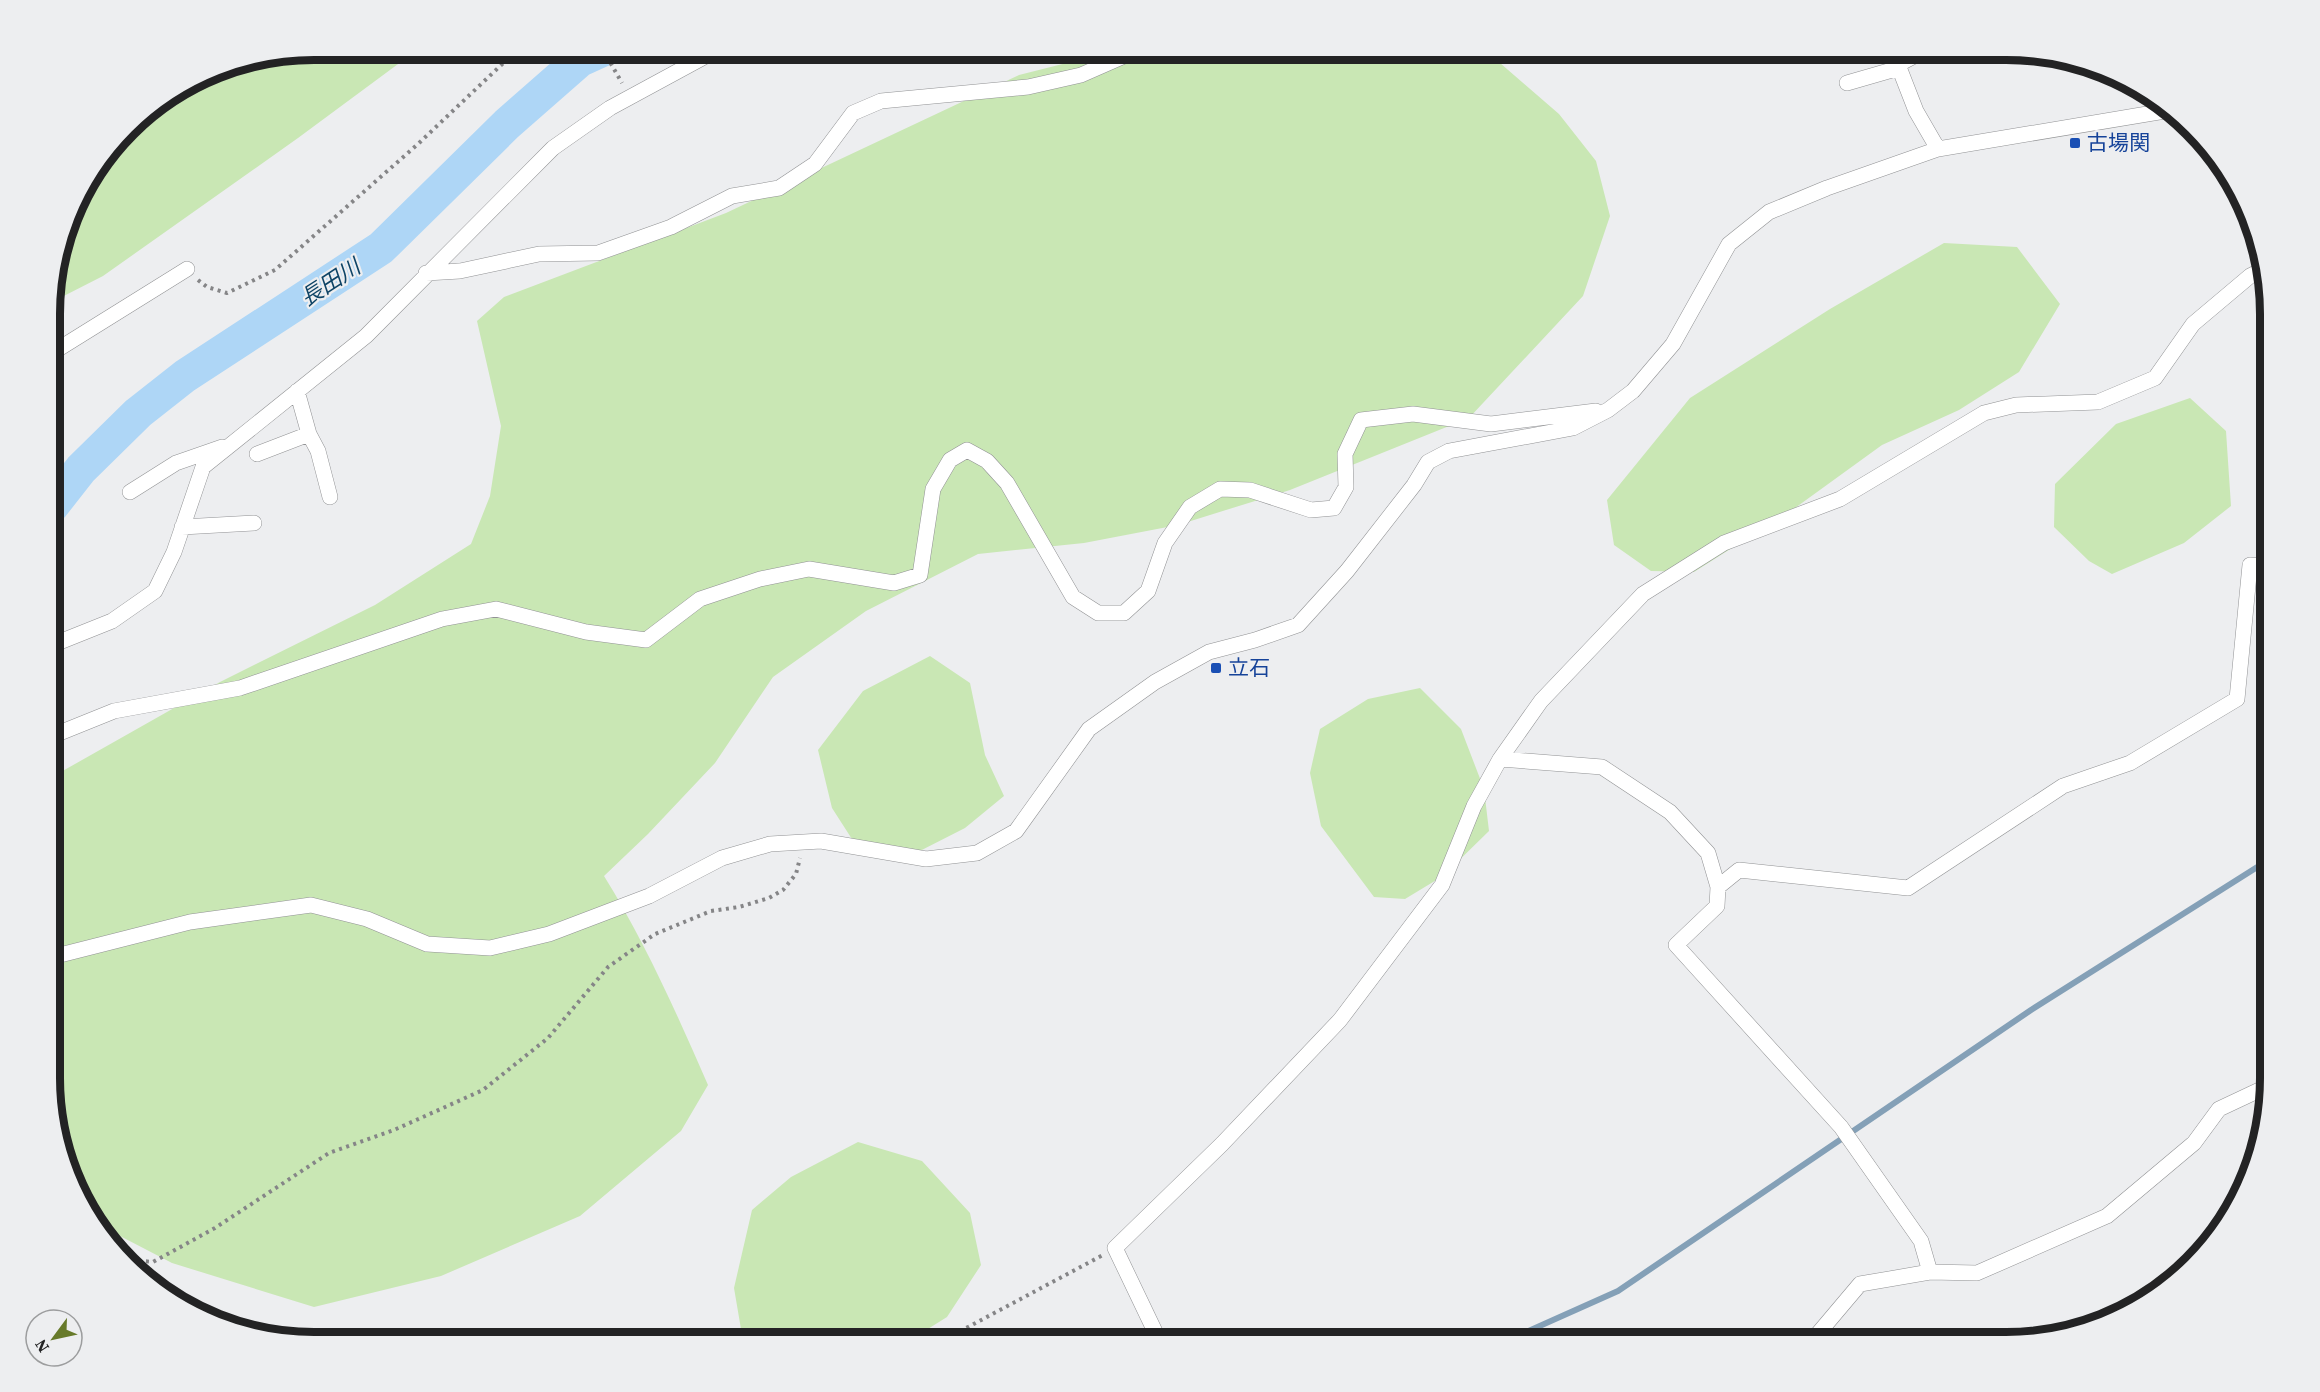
<svg xmlns="http://www.w3.org/2000/svg" width="2320" height="1392" font-family="'Source Serif 4','Noto Sans JP',serif">
<style>
.green{fill:#c9e7b4}
.lines{fill:none;stroke-linecap:round;stroke-linejoin:round}
.stream{stroke:#84a0b7;stroke-width:6}
.river{stroke:#aed6f6;stroke-width:34}
.service-casing{stroke:#919294;stroke-width:9}
.minor-casing{stroke:#919294;stroke-width:16}
.path{stroke:#858587;stroke-width:4;stroke-dasharray:3 4.5;stroke-linecap:butt}
.service{stroke:#fff;stroke-width:8}
.minor{stroke:#fff;stroke-width:15}
.transit-dot{fill:#1a4fb4;stroke:#edeef0;stroke-width:2}
.labels{text-anchor:middle;stroke-width:4.5;stroke-linejoin:round;paint-order:stroke}
.transit-label{font-size:21px;fill:#164399;stroke:#edeef0;text-anchor:start}
.water-label{font-size:22px;font-style:italic;fill:#0e4466;stroke:#edeef0}
.rim{fill:none;stroke:#232324;stroke-width:8}
</style>
<rect width="100%" height="100%" fill="#edeef0"/>
<path class="green" d="M314,50H417L298,138L103,276L52,302V280L77,197L139,115L213,70Z
M1118,50H1485L1559,114L1596,161L1610,216L1583,296L1469,418L1290,490L1178,525L1084,543L978,554L866,611L773,677L715,763L648,834L604,876C645,942 677,1014 708,1085L681,1131L580,1216L441,1276L314,1307L172,1263L93,1222L52,1112V777L220,682L375,605L471,544L490,496L501,426L477,321L504,297L726,213L1019,75Z
M1944,243L2017,247L2060,304L2019,372L1959,410L1882,445L1795,508L1694,572L1651,571L1614,545L1607,500L1690,398L1830,309Z
M2190,398L2226,431L2231,506L2184,543L2112,574L2089,561L2054,527L2055,484L2116,424Z
M930,656L970,683L985,755L1004,796L965,828L908,857L859,850L832,808L818,750L863,691Z
M1420,688L1461,729L1484,789L1489,831L1443,876L1405,899L1374,897L1321,826L1310,773L1320,729L1368,699Z
M858,1142L922,1161L970,1213L981,1265L947,1317L907,1342H752L742,1335L734,1288L752,1210L791,1177Z"/>
<g class="lines">
<path class="stream" d="M1504,1342L1618,1291L2031,1010L2270,859"/>
<path class="river" d="M52,506L81,469L138,413L185,376L381,248L507,124L580,60L602,50"/>
<g class="service-casing">
<path id="service" d="M1899,68L1933,50"/>
</g>
<g class="minor-casing">
<path id="minor" d="M1888,50L1895,57L1916,111L1938,149
M1847,83L1899,68
M426,273L460,271L539,254L598,253L671,227L732,196L779,188L815,164L853,113L881,101L1028,87L1081,75L1138,50
M52,353L187,269
M297,391L309,434L318,451L330,497
M257,454L309,434
M130,492L176,463L222,447
M182,527L254,523
M52,645L112,621L155,591L174,552L203,467L366,336L553,148L610,108L717,50
M52,736L114,711L240,688L442,619L496,609L586,632L646,640L700,599L760,579L809,569L894,583L920,575L933,489L950,460L967,450L987,461L1007,483L1073,597L1098,613H1124L1148,591L1165,543L1190,507L1220,489L1250,490L1311,510L1334,508L1346,487L1345,454L1361,420L1413,414L1491,424L1596,411
M1500,759L1602,767L1670,812L1708,853L1718,887L1717,906L1676,945L1841,1127L1921,1241L1930,1272
M1718,887L1739,870L1908,888L2063,786L2130,763L2237,699L2250,565L2270,567
M52,957L190,922L311,905L367,919L427,944L490,948L549,934L649,896L722,858L770,844L821,841L926,859L977,853L1016,831L1089,729L1155,682L1209,652L1255,640L1298,625L1347,571L1414,485L1428,462L1449,451L1573,428L1608,410L1633,391L1673,344L1729,244L1769,212L1827,188L1938,149L2171,110
M1160,1342L1115,1248L1222,1144L1340,1020L1442,885L1474,806L1500,759L1541,701L1643,594L1724,543L1840,499L1984,413L2016,405L2098,402L2155,378L2193,324L2250,276L2262,270
M1811,1342L1860,1284L1930,1272L1977,1273L2107,1216L2194,1143L2219,1109L2270,1085"/>
</g>
<path class="path" d="M603,50L622,83
M198,280L207,287L227,293L275,270L418,144L517,50
M131,1260L153,1262L215,1228L329,1153L394,1130L483,1090L548,1038L608,967L655,934L711,911L739,907L769,898L783,890L796,874L800,858
M940,1342L1103,1255"/>
<use href="#service" class="service"/>
<use href="#minor" class="minor"/>
</g>
<g class="transit-dot">
<rect x="2069" y="137" width="12" height="12" rx="3"/>
<rect x="1210" y="662" width="12" height="12" rx="3"/>
</g>
<g class="labels">
<g class="transit-label">
<text x="2087" y="150">古場関</text>
<text x="1228" y="675">立石</text>
</g>
<g class="water-label">
<text transform="translate(330 282) rotate(-33)" y="8">長田川</text>
</g>
</g>
<path d="M0 0H2320V1392H0ZM314 60H2006A254 254 0 0 1 2260 314V1078A254 254 0 0 1 2006 1332H314A254 254 0 0 1 60 1078V314A254 254 0 0 1 314 60Z" fill="#edeef0" fill-rule="evenodd"/>
<path class="rim" d="M314 60H2006A254 254 0 0 1 2260 314V1078A254 254 0 0 1 2006 1332H314A254 254 0 0 1 60 1078V314A254 254 0 0 1 314 60Z"/>
<g transform="translate(54 1338) rotate(237)"><circle r="28" fill="#edeef0" stroke="#9c9d9e" stroke-width="1.5"/>
<path d="M0-4.5L10 22L0 15L-10 22Z" fill="#677a2a"/>
<text y="-9" font-size="16" font-weight="bold" text-anchor="middle" fill="#232324">N</text>
</g>
</svg>
